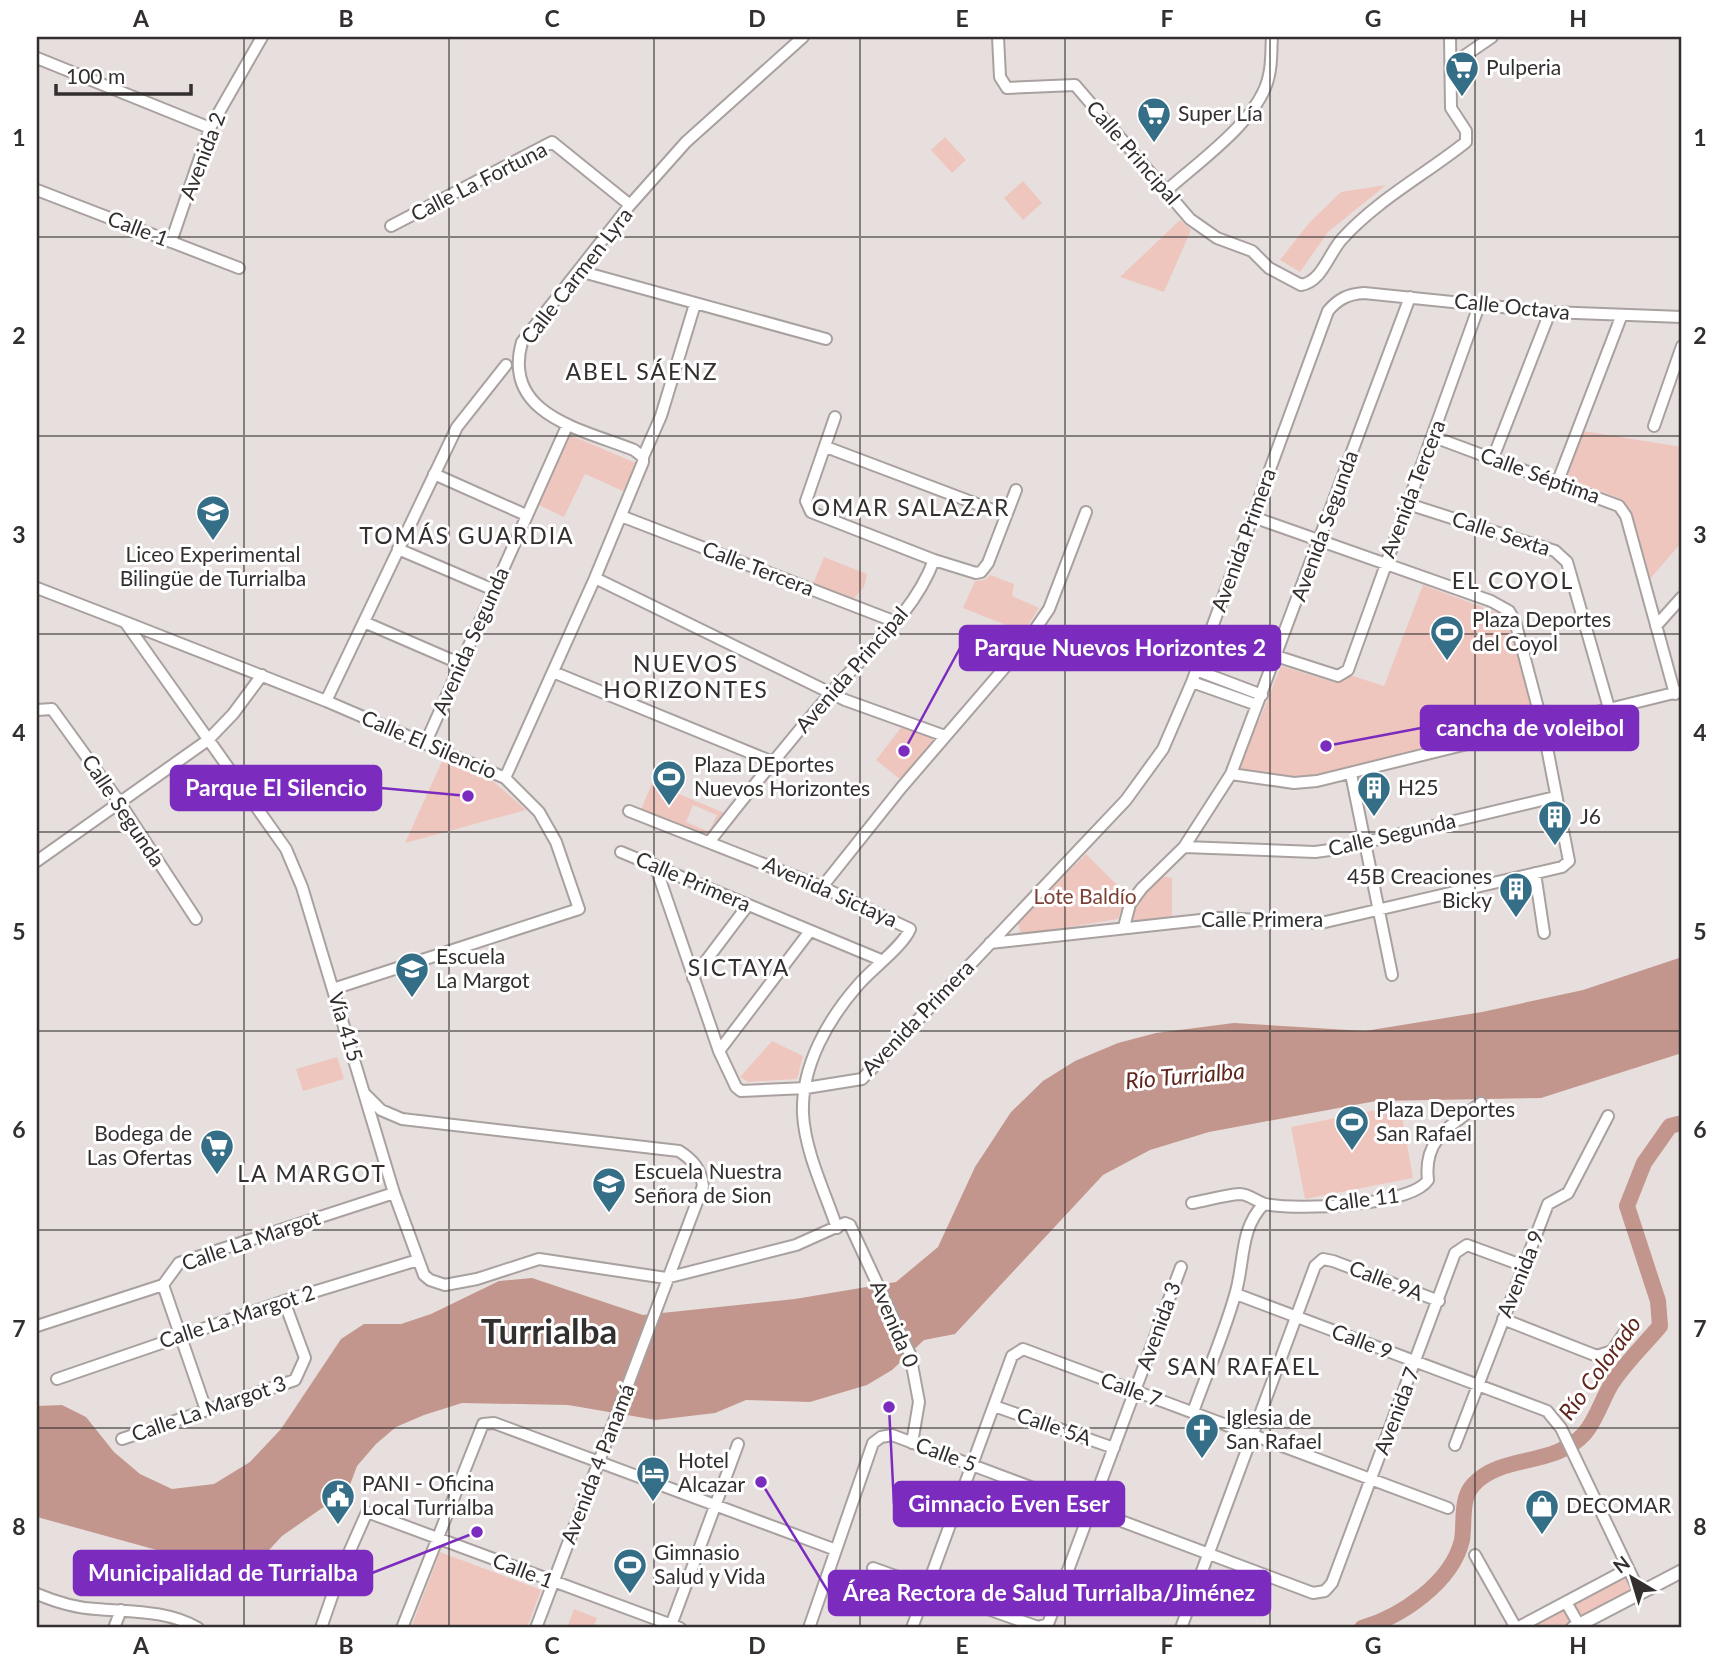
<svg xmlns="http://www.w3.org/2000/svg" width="1719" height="1665" font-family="Lato,sans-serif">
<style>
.green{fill:#efc6be;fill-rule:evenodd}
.water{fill:#c3968d}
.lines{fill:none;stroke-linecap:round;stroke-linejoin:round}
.river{stroke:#c3968d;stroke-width:16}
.minor-casing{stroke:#a9a19f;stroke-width:14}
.major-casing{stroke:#a9a19f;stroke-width:16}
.minor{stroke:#fff;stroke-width:10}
.major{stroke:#fff;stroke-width:12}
.grid{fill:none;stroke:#322f2e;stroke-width:2;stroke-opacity:0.55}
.labels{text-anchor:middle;stroke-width:6;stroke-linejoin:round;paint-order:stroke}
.poi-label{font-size:21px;fill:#322f2e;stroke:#fff;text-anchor:start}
.street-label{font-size:21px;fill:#322f2e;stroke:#fff}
.park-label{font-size:21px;fill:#7c3f34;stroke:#fff}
.neighbourhood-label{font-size:23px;letter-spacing:2px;fill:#322f2e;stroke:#fff}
.water-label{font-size:23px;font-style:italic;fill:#60261d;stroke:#fff}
.town-label{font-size:35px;font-weight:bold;fill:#322f2e;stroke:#fff}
.leader{fill:none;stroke:#7b2cbf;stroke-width:2.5}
.callout-dot{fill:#7b2cbf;stroke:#fff;stroke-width:2.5}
.callout{fill:#7b2cbf;stroke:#7b2cbf;stroke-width:2.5}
.callout-label{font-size:23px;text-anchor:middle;font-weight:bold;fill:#fff}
.neatline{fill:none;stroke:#322f2e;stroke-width:2.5}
.grid-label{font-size:23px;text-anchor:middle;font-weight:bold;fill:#322f2e}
</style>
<rect width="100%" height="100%" fill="#e7dfdd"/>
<path class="green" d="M945,137L966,160L952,173L931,150Z
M1023,181L1042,203L1023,220L1004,198Z
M1386,185L1328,232L1300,272L1280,260L1309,223L1341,192Z
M1180,220L1191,230L1164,292L1120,277Z
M1583,431L1682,447V542L1650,579L1635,524L1623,500L1567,478Z
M570,435L636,463L623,491L585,474L564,517L539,505Z
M824,557L867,574L864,587L854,598L813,584Z
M990,575L1014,584L1012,596L1039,608L1024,632L963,608L975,581L985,580Z
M1423,585L1506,616L1536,722L1314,777H1290L1239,770L1241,764L1238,763L1254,720L1259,721L1281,666L1336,683L1350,675L1384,686Z
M903,725L927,732L934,741L901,780L876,760Z
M443,759L494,782L526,810L405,843Z
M652,783L727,814L709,838L640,812ZM693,805L717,815L709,832L686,822Z
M1086,854L1127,895L1118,919L1025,934L1020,931L1018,922Z
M1157,875L1172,878V916L1126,922L1138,894Z
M772,1041L803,1056L797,1079L749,1082L740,1077Z
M337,1057L344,1079L303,1091L296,1069Z
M1400,1105L1413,1178L1305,1199L1291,1127Z
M440,1552L541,1590L527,1628H411Z
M1624,1574L1633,1592L1567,1628H1524Z
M574,1609L597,1618L593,1628H567Z"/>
<path class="water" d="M1682,957V1053L1541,1098L1376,1101L1209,1132L1150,1150L1103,1175L955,1334L924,1340L892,1370L867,1385L810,1402L746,1400L715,1413L656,1420L568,1405L462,1403L424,1415L396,1427L376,1444L357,1466L348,1490L282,1536L258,1562L215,1566L37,1517V1406L62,1405L86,1417L114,1452L140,1474L172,1489L214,1484L250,1462L281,1429L341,1339L364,1324H401L431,1314L499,1281L532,1278L643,1315L795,1299L896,1282L938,1247L975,1167L1011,1112L1043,1081L1075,1061L1118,1043L1156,1033L1234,1023L1365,1031L1482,1012L1583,990Z"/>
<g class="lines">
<path class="river" d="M1362,1628C1400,1617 1452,1583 1462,1540C1465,1522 1460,1498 1474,1484C1502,1454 1554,1467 1584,1434C1596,1421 1602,1399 1612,1383C1625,1363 1644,1345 1660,1326L1658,1301L1627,1206L1644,1163L1670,1126L1682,1123"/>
<g class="minor-casing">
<path id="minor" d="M998,37L1000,77L1007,88L1075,85L1190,219L1217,238L1252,251L1269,268L1301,285C1322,282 1329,253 1342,239C1377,200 1426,174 1466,142V131L1451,108L1450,37
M37,58L210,128
M1451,65L1492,37
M37,190L239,268
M1166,191C1198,162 1261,119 1269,75C1272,63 1271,49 1272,37
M391,226L552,142L630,205
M171,242L210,128L262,37
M579,271L826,339
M835,417L806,501L811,512L934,560L976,573L981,572L988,563L1016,490
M1654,426L1682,346
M1434,437L1619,506L1626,516L1675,694
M826,447L1006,515
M643,457L661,416L695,304
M1493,458L1550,312
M434,474L526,515
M1558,481L1621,317
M1408,504L1555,551L1567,562L1609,708
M621,516L896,622
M398,549L494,590
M595,578L845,700L945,736
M37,588L125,622L286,849L302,887L394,1193L424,1275L430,1280L445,1285L477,1279L539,1259L666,1278L796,1245L845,1223L850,1225L910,1354L919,1402L912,1443
M125,622L326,701L505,778L539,812L556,842L579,909L333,989
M364,622L461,664
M1656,626L1682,597
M1276,656L1338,676L1348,670L1480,303
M1196,670L1262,695
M553,672L773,762
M1192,682L1257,705
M326,701L457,427L506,365
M37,710L52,709L120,803L196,919
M426,742L567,426
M1231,774L1294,783L1317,781L1682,691
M1351,774L1392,975
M505,778L595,578L643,462V457L634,450C585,430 501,416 522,342L630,205L686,142L803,37
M629,811L822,887L910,929C904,945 872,969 859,984C828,1019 801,1066 803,1114C805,1152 825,1192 837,1228
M710,841C749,791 788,743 829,695C866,652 914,614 934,560
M1184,847L1315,852L1337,849L1555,797
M621,852L881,960
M37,861L208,740L233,714L262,675
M655,865L719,1051L736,1087L741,1091L806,1088L862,1079L1126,800L1163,749L1192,682L1328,311C1338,299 1348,294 1364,293L1550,312L1682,317
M1535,873L1544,933
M822,887L901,788L1025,644L1049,609L1086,512
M1124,927L1130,904L1142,888L1184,847L1231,774L1410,297
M990,943L1219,918L1321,923L1562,867L1569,861L1543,727L1515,621L1509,611L1491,601L1253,517
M693,978L748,905
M719,1051L810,931
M365,1094L381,1110L402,1119L679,1151C693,1160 701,1169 703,1186L536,1628
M1192,1203C1208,1200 1225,1195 1240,1194C1249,1194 1257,1202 1265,1204C1296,1211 1411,1206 1428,1180C1423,1138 1451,1126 1481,1103
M163,1285L206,1410
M1236,1294L1547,1411L1561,1428L1640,1593
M1503,1319L1597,1356L1612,1351L1625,1332
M37,1326L163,1285L179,1263L394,1193
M57,1379L284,1301L418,1260
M994,1406L1114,1448
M1193,1412C1207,1373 1224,1334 1235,1295C1245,1263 1239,1229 1264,1204
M122,1439L295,1380L305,1358L284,1301
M1455,1445L1548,1204L1568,1193L1608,1116
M1475,1555L1516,1628
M873,1568L1038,1627L1048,1624L1181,1267
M37,1594C56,1602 75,1608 96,1609C131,1612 167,1610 198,1628
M1566,1602L1579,1625
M114,1628L121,1610
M321,1628L340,1573L367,1512L680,1628
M402,1628L483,1424L494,1423L836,1550
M670,1628L738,1444
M809,1628L873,1443L881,1437L892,1435L1313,1593L1325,1591L1332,1583L1455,1253L1467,1245L1524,1266
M912,1628L1012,1356L1023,1349L1448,1508
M1181,1628L1315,1266L1323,1259L1333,1261L1439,1301
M1517,1628L1628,1569"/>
</g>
<g class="major-casing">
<path id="major" d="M1573,1628L1682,1571"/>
</g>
<use href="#minor" class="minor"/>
<use href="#major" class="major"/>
</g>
<path class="grid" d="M244,37V1628M449,37V1628M654,37V1628M860,37V1628M1065,37V1628M1270,37V1628M1475,37V1628M37,237H1682M37,436H1682M37,634H1682M37,832H1682M37,1031H1682M37,1230H1682M37,1428H1682"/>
<defs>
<g id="supermarket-pin" transform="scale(1.75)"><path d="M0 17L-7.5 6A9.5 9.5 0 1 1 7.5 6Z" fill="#346e87" stroke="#fff"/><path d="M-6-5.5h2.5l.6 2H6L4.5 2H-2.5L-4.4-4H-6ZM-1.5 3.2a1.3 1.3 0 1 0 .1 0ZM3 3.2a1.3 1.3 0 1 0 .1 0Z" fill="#fff"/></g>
<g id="school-pin" transform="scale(1.75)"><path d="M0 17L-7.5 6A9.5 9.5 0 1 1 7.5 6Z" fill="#346e87" stroke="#fff"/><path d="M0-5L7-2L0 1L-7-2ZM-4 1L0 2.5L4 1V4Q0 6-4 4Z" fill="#fff"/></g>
<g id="stadium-pin" transform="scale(1.75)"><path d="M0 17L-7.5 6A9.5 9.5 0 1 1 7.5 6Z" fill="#346e87" stroke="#fff"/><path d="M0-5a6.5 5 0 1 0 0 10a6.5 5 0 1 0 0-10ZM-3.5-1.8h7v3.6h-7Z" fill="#fff"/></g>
<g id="building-pin" transform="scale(1.75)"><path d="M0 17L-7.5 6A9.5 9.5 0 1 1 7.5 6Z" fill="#346e87" stroke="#fff"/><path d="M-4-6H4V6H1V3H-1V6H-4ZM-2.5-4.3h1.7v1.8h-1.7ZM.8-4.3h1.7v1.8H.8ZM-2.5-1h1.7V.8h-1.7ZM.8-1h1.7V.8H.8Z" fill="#fff"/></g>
<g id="church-pin" transform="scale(1.75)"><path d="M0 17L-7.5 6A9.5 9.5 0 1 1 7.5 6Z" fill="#346e87" stroke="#fff"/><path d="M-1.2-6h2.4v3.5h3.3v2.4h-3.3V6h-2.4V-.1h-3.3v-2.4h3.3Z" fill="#fff"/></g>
<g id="hotel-pin" transform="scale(1.75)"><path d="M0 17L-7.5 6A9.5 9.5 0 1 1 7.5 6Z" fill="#346e87" stroke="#fff"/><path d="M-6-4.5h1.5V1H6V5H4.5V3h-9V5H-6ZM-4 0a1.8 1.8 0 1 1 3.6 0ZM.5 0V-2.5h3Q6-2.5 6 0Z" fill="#fff"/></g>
<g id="civic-pin" transform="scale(1.75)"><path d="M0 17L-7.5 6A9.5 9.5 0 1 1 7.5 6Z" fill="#346e87" stroke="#fff"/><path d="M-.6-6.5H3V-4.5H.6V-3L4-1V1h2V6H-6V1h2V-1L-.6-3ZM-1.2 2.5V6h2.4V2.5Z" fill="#fff"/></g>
<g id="shop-pin" transform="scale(1.75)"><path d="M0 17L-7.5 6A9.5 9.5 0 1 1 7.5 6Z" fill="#346e87" stroke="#fff"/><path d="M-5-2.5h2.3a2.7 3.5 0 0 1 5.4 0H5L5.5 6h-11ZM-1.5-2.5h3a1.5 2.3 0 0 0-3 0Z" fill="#fff"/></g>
</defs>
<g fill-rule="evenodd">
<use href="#supermarket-pin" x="1462" y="68"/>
<use href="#supermarket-pin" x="1154" y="114"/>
<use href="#school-pin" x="213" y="512"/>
<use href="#stadium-pin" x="1447" y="632"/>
<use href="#stadium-pin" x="669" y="777"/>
<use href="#building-pin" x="1374" y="788"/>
<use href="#building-pin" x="1555" y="817"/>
<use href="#building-pin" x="1516" y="889"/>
<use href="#school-pin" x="412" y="969"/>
<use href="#stadium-pin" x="1352" y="1122"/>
<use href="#supermarket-pin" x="217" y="1146"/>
<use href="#school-pin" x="609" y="1184"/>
<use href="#church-pin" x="1202" y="1430"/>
<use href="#hotel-pin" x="653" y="1473"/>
<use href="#civic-pin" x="338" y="1496"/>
<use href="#shop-pin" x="1542" y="1506"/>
<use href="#stadium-pin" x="630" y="1565"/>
</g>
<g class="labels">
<g class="poi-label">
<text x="1486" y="75">Pulperia</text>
<text x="1178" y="121">Super Lía</text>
<text x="213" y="562" text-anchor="middle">Liceo Experimental<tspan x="213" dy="24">Bilingüe de Turrialba</tspan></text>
<text x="1472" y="627">Plaza Deportes<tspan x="1472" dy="24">del Coyol</tspan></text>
<text x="694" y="772">Plaza DEportes<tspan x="694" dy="24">Nuevos Horizontes</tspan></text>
<text x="1398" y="795">H25</text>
<text x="1580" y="824">J6</text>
<text x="1492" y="884" text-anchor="end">45B Creaciones<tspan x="1492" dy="24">Bicky</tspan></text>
<text x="436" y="964">Escuela<tspan x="436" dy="24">La Margot</tspan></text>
<text x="1376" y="1117">Plaza Deportes<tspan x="1376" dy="24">San Rafael</tspan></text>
<text x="192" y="1141" text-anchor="end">Bodega de<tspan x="192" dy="24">Las Ofertas</tspan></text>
<text x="634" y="1179">Escuela Nuestra<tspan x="634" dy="24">Señora de Sion</tspan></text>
<text x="1226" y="1425">Iglesia de<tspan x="1226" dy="24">San Rafael</tspan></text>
<text x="678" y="1468">Hotel<tspan x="678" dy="24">Alcazar</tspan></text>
<text x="362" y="1491">PANI - Oficina<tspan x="362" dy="24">Local Turrialba</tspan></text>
<text x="1566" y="1513">DECOMAR</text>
<text x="654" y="1560">Gimnasio<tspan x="654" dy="24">Salud y Vida</tspan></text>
</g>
<g class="street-label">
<text transform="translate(1133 153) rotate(49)" y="7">Calle Principal</text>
<text transform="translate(203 156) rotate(-69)" y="7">Avenida 2</text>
<text transform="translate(479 182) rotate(-27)" y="7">Calle La Fortuna</text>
<text transform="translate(138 229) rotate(21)" y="7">Calle 1</text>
<text transform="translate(577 276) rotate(-52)" y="7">Calle Carmen Lyra</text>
<text transform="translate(1512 307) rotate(6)" y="7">Calle Octava</text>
<text transform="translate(1540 476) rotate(20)" y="7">Calle Séptima</text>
<text transform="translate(1413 489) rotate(-69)" y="7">Avenida Tercera</text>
<text transform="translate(1325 526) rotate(-70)" y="7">Avenida Segunda</text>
<text transform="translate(1501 534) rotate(18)" y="7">Calle Sexta</text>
<text transform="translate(1244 540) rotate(-70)" y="7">Avenida Primera</text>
<text transform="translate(758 569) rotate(21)" y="7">Calle Tercera</text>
<text transform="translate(471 641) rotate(-66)" y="7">Avenida Segunda</text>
<text transform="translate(852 670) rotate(-49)" y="7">Avenida Principal</text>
<text transform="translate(429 745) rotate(23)" y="7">Calle El Silencio</text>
<text transform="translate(123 811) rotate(56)" y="7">Calle Segunda</text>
<text transform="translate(1392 835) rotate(-13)" y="7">Calle Segunda</text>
<text transform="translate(693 882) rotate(23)" y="7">Calle Primera</text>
<text transform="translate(830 892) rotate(24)" y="7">Avenida Sictaya</text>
<text x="1262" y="927">Calle Primera</text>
<text transform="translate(918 1018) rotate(-46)" y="7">Avenida Primera</text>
<text transform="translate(345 1027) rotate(73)" y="7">Vía 415</text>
<text transform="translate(1362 1200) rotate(-7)" y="7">Calle 11</text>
<text transform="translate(251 1241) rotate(-19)" y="7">Calle La Margot</text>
<text transform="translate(1521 1274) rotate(-68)" y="7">Avenida 9</text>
<text transform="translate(1386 1281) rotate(21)" y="7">Calle 9A</text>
<text transform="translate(237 1317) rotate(-18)" y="7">Calle La Margot 2</text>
<text transform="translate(894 1324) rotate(67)" y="7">Avenida 0</text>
<text transform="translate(1159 1326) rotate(-70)" y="7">Avenida 3</text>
<text transform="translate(1362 1342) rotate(21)" y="7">Calle 9</text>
<text transform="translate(1131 1390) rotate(20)" y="7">Calle 7</text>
<text transform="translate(209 1409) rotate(-19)" y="7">Calle La Margot 3</text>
<text transform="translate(1397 1411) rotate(-69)" y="7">Avenida 7</text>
<text transform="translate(1054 1427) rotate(19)" y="7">Calle 5A</text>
<text transform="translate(946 1455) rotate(20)" y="7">Calle 5</text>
<text transform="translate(598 1464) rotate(-69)" y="7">Avenida 4 Panamá</text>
<text transform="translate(523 1571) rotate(21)" y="7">Calle 1</text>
</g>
<g class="park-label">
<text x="1085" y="904">Lote Baldío</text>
</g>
<g class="neighbourhood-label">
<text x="642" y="380">ABEL SÁENZ</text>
<text x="911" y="516">OMAR SALAZAR</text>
<text x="467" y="544">TOMÁS GUARDIA</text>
<text x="1513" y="589">EL COYOL</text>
<text x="686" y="672">NUEVOS<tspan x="686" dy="26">HORIZONTES</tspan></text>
<text x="739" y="976">SICTAYA</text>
<text x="312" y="1182">LA MARGOT</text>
<text x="1244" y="1375">SAN RAFAEL</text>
</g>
<g class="water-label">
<text transform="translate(1185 1076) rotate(-5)" y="8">Río Turrialba</text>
<text transform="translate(1600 1368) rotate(-54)" y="8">Río Colorado</text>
</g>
<g class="town-label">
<text x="549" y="1344">Turrialba</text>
</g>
</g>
<path class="leader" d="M904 751L960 648M1326 746L1421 728M468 796L381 788M889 1407L894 1504M477 1532L372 1573M761 1482L829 1593"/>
<g class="callout-dot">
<circle cx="904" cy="751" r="7"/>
<circle cx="1326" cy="746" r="7"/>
<circle cx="468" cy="796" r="7"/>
<circle cx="889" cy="1407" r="7"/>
<circle cx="477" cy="1532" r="7"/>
<circle cx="761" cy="1482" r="7"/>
</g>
<g class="callout">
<rect x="960" y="626" width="320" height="44" rx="7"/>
<rect x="1421" y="706" width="217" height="44" rx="7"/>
<rect x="171" y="766" width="210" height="44" rx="7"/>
<rect x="894" y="1482" width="230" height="44" rx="7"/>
<rect x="74" y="1551" width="298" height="44" rx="7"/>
<rect x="829" y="1571" width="441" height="44" rx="7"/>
</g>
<g class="callout-label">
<text x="1120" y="656">Parque Nuevos Horizontes 2</text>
<text x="1530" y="736">cancha de voleibol</text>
<text x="276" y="796">Parque El Silencio</text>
<text x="1009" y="1512">Gimnacio Even Eser</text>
<text x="223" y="1581">Municipalidad de Turrialba</text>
<text x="1049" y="1601">Área Rectora de Salud Turrialba/Jiménez</text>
</g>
<rect width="1719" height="1665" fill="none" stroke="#ffffff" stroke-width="77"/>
<g transform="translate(1632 1578) rotate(322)" stroke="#ffffff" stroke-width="5" paint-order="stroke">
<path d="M0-5L12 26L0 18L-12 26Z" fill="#322f2e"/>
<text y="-10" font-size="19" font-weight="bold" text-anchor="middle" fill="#322f2e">N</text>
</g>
<path d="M56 84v10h135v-10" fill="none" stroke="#322f2e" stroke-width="3.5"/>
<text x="66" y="84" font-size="21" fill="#322f2e" stroke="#ffffff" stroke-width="5" paint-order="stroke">100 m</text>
<rect x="38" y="38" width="1642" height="1588" class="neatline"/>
<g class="grid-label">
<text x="141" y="27">A</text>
<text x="346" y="27">B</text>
<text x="552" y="27">C</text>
<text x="757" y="27">D</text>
<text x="962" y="27">E</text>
<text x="1167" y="27">F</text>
<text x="1373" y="27">G</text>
<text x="1578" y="27">H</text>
<text x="19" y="146">1</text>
<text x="1700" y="146">1</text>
<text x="19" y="344">2</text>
<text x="1700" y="344">2</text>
<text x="19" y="543">3</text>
<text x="1700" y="543">3</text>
<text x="19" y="741">4</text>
<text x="1700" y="741">4</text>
<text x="19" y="940">5</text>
<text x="1700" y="940">5</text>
<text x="19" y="1138">6</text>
<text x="1700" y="1138">6</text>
<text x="19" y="1337">7</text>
<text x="1700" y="1337">7</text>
<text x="19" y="1535">8</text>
<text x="1700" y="1535">8</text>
<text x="141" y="1654">A</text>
<text x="346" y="1654">B</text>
<text x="552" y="1654">C</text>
<text x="757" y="1654">D</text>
<text x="962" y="1654">E</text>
<text x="1167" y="1654">F</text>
<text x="1373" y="1654">G</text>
<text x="1578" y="1654">H</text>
</g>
</svg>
